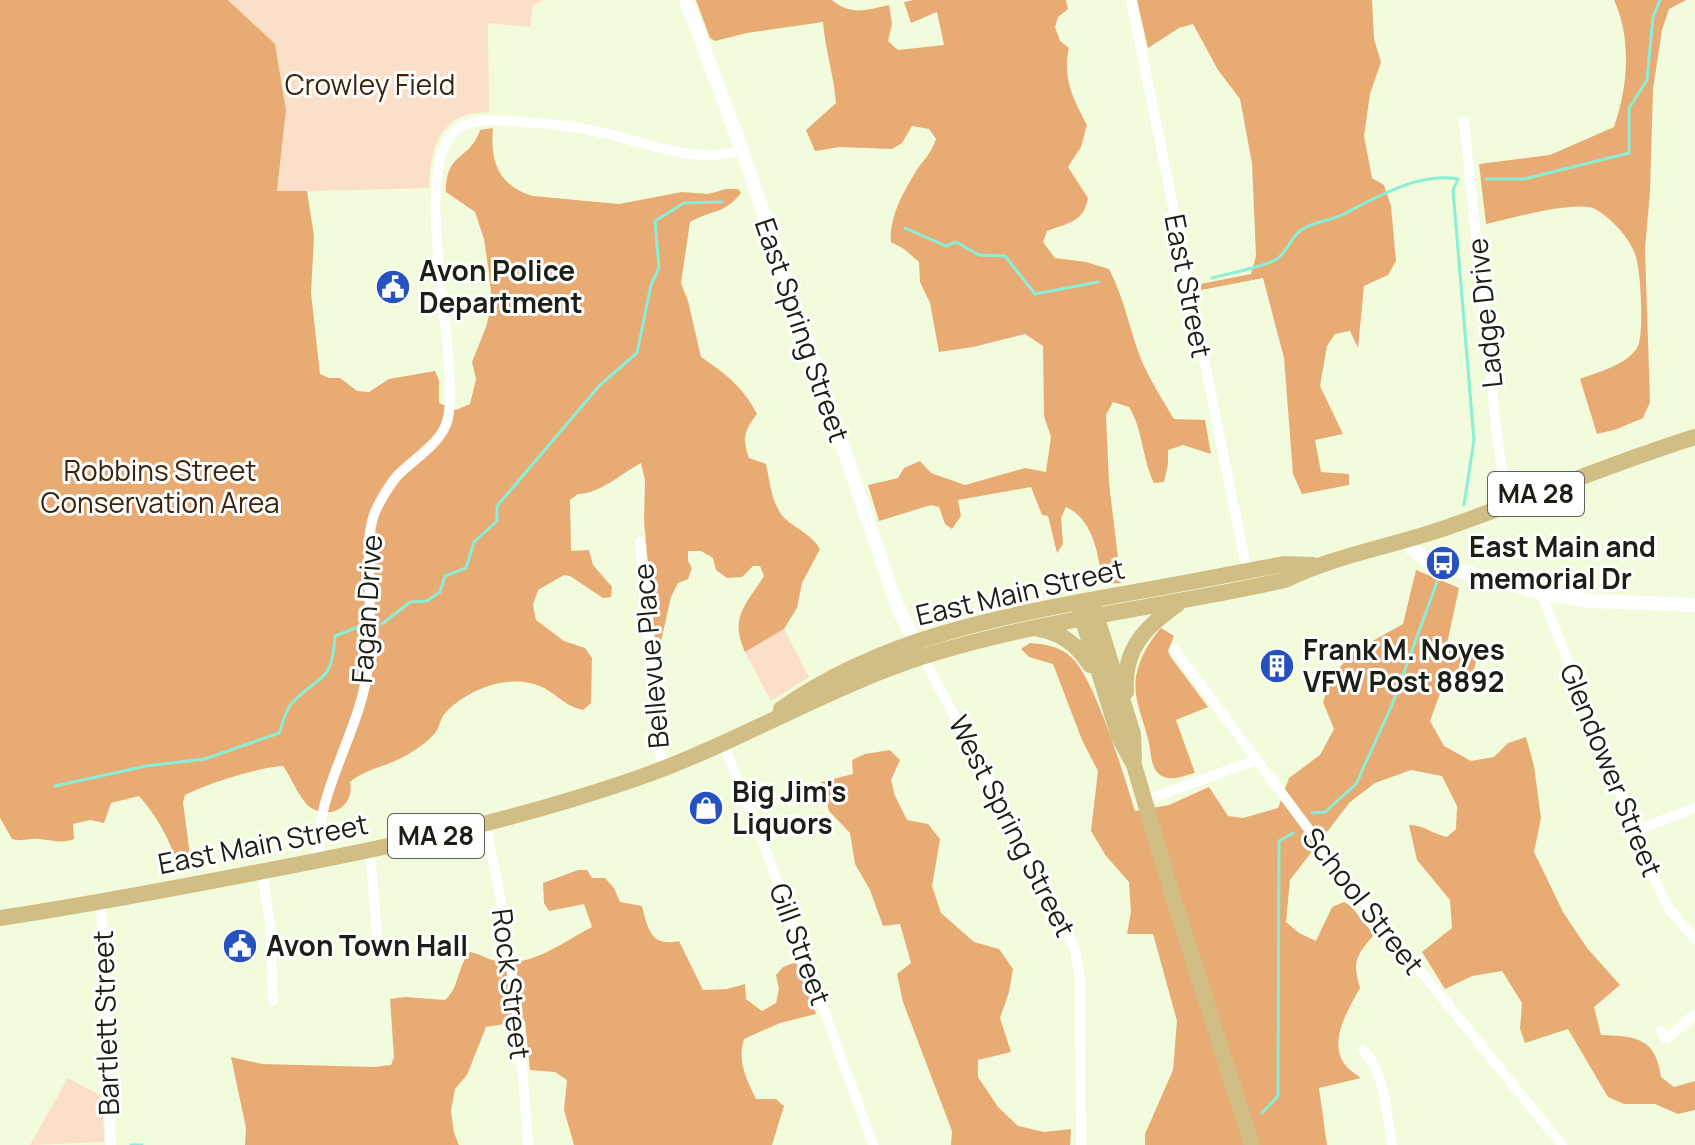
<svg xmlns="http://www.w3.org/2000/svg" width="1695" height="1145" font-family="Manrope,sans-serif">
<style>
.green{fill:#fcdfc8}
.forest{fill:#e9ab74}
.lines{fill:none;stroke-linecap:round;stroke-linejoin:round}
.stream{stroke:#8aefd8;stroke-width:3}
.minor{stroke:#fff;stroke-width:10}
.secondary{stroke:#fff;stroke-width:14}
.primary{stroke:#d0be85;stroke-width:16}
.labels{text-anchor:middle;stroke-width:6;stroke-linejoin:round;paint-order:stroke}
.shield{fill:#fff;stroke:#60625a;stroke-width:2}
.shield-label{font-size:26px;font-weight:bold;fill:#1c1f14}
.park-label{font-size:28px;fill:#3c230b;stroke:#fff}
.poi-label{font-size:28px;font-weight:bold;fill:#1c1f14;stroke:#fff;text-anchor:start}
.street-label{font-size:28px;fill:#1c1f14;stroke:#fff}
</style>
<rect width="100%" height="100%" fill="#f2fbdb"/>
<path class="green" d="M228,0H544L533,5L530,27L488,23L489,112C439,112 431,147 429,188L277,192L286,110L275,44Z
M784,629L809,677L771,701L745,652Z
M68,1078L103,1097L104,1142L30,1145Z"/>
<path class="forest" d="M0,0H228L275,44L286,110L277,191H307L314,236L311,293L320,374L329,378H340L357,391L369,392L389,379L435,371L439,380V403L456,410L470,404L476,379L472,362L486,327L492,303L489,273L484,239L475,212L446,192C446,151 469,162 480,130L493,128C490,161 498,186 533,196L619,204L682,192L708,194L726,189H738L741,193C725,214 711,210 690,222L681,283L688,301L701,357C725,373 744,388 757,414C744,431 742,438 749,458L766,464C769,478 771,496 778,509C786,526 809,530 820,549L802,583L797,608L784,629L745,652C729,617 746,605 764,576L760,566H753L742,577L727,578L716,570L713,558L701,551H688V561L692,568L688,579L678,583L671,597L657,659L644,521L645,480L641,463C622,473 600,494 578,494L570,500L571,551L589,550L593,565L612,587L611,597L603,598L570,576L564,575L538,590L533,605L536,620L564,641L585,648L592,658L591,703L583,710C562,706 552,687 530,683C500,677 467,691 446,712C440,718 440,727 435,733C428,742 414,751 405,756C388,766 365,769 350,782C355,803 334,820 313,809C300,802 292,778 283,766C259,767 206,784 185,795L183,802L191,863L180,865L175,861C171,839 154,813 139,796L111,803L104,823L90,820L73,824L74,839C60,844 53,840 39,839C28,838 23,842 12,839L0,818Z
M696,0H832C851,16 866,10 889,5L892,24L888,41L898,50L944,45L937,12L911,23L904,2L914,0H1066L1068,9L1058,17L1055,27L1060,41L1069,48C1062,77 1073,100 1087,125L1081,147L1068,167L1088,198C1084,222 1068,223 1047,231L1043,242L1055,258L1086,262L1109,269C1125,299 1130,333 1143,364C1152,383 1163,401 1174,419L1205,420L1211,454L1183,445L1168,450V464L1164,482L1154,483C1142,458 1143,430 1129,407L1113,402L1106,415L1109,483L1121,583L1102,584C1099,556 1094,520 1066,507L1061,518L1063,544L1057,553L1048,516L1042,515L1031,487L958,500L961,516L952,529L945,524L939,507L931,505L879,521L868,485L898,478L904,468L920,461L931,473L965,485L1025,468L1046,472L1051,437L1044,416L1043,346L1025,334L973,347L939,352L930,303L920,282L919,262L904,249L891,242C889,217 903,193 916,171C924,159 931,154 936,139L929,129L912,126L902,143L892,149L840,147L815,151L806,130L836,103C834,75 825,50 823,22L747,33L715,41L710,38Z
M1137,0H1372L1374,39L1381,62L1370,94L1364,136L1372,178L1384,185L1391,206L1396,261L1388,275L1364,286L1358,348L1350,331L1335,334L1327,346L1320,386L1343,434L1315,440L1321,472L1349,474V485L1302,494L1293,474L1284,358L1263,278L1201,290L1200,284L1251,274L1256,256L1252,163L1240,99L1218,70L1193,24L1179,28L1148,48Z
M1614,0H1686L1669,9L1662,30L1653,89L1650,192L1645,249L1650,402L1643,418L1617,429L1597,434L1580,379C1598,372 1628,365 1638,346C1644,333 1641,268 1635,254C1629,237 1611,218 1595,209C1575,200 1509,219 1486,224L1479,164L1550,155L1614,127C1628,86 1632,40 1614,0Z
M1416,570L1459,588L1447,644L1477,657L1471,683L1441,691L1430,721L1444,746L1471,761L1494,757L1508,743L1526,737L1534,766L1541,818L1534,852L1563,912L1587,948L1620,985L1594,1007L1601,1035C1636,1036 1656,1038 1661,1077L1674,1087L1695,1081V1110L1678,1114L1655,1104H1624L1608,1097L1568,1029L1525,1043L1520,1029L1522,1003L1502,971L1472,976L1445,989L1422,952L1452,928L1450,900L1417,860L1409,825C1425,825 1432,834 1447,837L1456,829L1457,806L1442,776L1411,770L1375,783L1350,802L1290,880L1286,922L1299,933L1316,941L1332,907L1344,902L1351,906L1374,935C1356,955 1352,962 1360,988C1348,1010 1327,1042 1346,1066C1349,1070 1356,1074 1361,1078L1319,1088L1327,1145H1145V1134L1173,1070L1177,1021L1153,934H1127L1131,912L1129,882L1106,856L1091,831L1098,771L1082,740L1053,664L1029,657L1021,649L1030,643C1044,644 1059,646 1070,656C1094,675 1125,779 1135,811L1169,805L1209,787L1228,816L1243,818L1278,808L1289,778L1320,755L1334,729L1323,702L1332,678L1351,653L1403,624Z
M1161,628L1174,636L1168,651L1170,656L1208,707L1176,720L1195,773C1185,775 1174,781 1164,777C1149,771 1152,752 1148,739C1143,717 1131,695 1137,672C1141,655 1150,641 1161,628Z
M890,750L900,760L891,780L895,796L907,820L928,824L940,839L932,886L941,913L974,942L999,949L1013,969L1009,992L1000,1018L1011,1052L978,1060V1077L998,1107L1018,1126L1044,1132L1071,1129L1070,1145H951L952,1131L903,1002L897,974L911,963L900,924L883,926L870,890L855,864L850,833L829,811L821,782L853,774L852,760L865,754Z
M578,870H587L592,878H605L614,888L620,902L642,906C648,930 651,947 679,941L703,990L727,989L745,984L746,999L762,1011L776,1003L779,989L776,975L783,967L796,962L816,1014L780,1023L744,1039C737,1061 746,1078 756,1099H776L784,1106L772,1145H574L564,1110L567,1080L555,1072L530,1070L525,1021L486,1027L467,1075L455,1089L451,1111L454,1133L459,1145H245L246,1128L231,1057L262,1064L374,1067L391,1065L394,1057L390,999L405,997L445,1000C460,987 457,966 470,952C481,954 490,961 501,962C533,966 565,941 592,927L584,904L549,911L544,903L543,883Z"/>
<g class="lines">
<path class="stream" d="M1486,179H1524L1629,153V108L1647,80L1653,17L1660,0
M905,228L946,246L956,242L979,255L1005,256L1035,294L1098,282
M1212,278C1226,274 1267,266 1277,259C1287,252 1291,237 1301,230C1312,222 1329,221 1342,215C1375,198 1418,172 1458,179L1453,190L1474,440L1464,505
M382,624L410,602L427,601L440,592L445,576L466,568L474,542L497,521V506L600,385L637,353L651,285L659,268L655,221L684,203L722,202
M55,786L146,766L205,759L279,733C283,724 285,710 292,703C320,673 332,685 335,636L358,627
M1312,813L1325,812L1356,784L1392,705L1437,582
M1262,1113L1278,1096L1279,841L1293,833
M131,1145H142"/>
<path class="minor" d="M1131,0L1247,571
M1464,121L1496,427L1507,505
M640,542L656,735L663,769
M1541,593L1654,879L1669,909L1695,939
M1175,650L1345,878L1562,1145
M923,657L1062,919L1075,950L1080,979L1081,1145
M723,744L762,840L873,1145
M1144,801L1256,760
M485,825C510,929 521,1038 528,1145
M1635,831L1695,808
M370,850L378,947
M319,860C313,799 355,740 366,680C372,647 370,612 369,578C369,556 367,533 375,512C381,499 388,487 397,476C413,459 443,443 448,418C461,357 407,164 458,129C473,118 493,120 510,121C538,123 567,125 594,131C645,140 690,166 742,150
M262,871L270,925L273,1001
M101,902L111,1145
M1661,1031L1667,1039L1695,1014
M1363,1050C1386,1073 1386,1114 1392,1145"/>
<path class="secondary" d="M686,0L742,150L897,606L919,649
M1404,542L1429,562L1541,593L1592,601L1695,605"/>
<path class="primary" d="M1094,608L1133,734L1134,759
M1080,611L1119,737L1134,765L1172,894L1252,1145
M1039,629C1062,633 1078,645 1090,665
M1126,692C1123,649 1145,627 1178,604
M781,709C885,636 1007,615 1129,593C1181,584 1232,574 1284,564L1313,565
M0,918C89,905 176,888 264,871C390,847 514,821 635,779C734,745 825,688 925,656C1042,619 1166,607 1285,580C1336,555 1394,546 1448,527C1531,498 1611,463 1695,437"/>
</g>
<defs>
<g id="civic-disc" transform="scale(1.8)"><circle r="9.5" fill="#2652c0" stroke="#fff"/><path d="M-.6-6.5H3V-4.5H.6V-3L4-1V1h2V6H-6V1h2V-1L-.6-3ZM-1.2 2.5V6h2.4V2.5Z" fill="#fff"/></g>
<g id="bus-disc" transform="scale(1.8)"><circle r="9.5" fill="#2652c0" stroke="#fff"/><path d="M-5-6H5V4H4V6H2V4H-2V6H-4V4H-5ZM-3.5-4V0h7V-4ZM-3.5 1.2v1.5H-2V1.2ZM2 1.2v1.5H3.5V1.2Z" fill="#fff"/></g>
<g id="building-disc" transform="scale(1.8)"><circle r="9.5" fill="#2652c0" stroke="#fff"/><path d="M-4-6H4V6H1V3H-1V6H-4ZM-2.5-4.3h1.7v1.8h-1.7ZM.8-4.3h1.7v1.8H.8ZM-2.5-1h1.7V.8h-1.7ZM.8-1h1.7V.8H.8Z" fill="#fff"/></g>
<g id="shop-disc" transform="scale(1.8)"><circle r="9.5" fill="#2652c0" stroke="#fff"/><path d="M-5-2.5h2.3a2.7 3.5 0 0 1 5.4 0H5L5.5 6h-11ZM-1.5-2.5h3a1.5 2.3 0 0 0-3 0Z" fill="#fff"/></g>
</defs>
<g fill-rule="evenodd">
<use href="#civic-disc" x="393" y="287"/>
<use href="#bus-disc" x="1443" y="563"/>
<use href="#building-disc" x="1277" y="666"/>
<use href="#shop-disc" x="706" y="808"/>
<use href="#civic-disc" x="240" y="946"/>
</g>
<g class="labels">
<g class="shield">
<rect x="1488" y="472" width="96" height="44" rx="6"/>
<rect x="388" y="814" width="96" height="44" rx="6"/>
</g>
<g class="shield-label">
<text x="1536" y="503">MA 28</text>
<text x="436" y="845">MA 28</text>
</g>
<g class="park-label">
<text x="370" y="95">Crowley Field</text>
<text x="160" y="481">Robbins Street<tspan x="160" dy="32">Conservation Area</tspan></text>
</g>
<g class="poi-label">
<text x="419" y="281">Avon Police<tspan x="419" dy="32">Department</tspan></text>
<text x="1469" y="557">East Main and<tspan x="1469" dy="32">memorial Dr</tspan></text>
<text x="1303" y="660">Frank M. Noyes<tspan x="1303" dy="32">VFW Post 8892</tspan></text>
<text x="732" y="802">Big Jim's<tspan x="732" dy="32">Liquors</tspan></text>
<text x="266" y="956">Avon Town Hall</text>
</g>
<g class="street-label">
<text transform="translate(1188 286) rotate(79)" y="10">East Street</text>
<text transform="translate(1485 313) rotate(-96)" y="10">Ladge Drive</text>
<text transform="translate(802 330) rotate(71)" y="10">East Spring Street</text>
<text transform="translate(1020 592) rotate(-13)" y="10">East Main Street</text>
<text transform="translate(367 609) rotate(-86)" y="10">Fagan Drive</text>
<text transform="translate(651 656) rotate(-95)" y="10">Bellevue Place</text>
<text transform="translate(1611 770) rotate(68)" y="10">Glendower Street</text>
<text transform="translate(1012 826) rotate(63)" y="10">West Spring Street</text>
<text transform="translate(263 844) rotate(-11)" y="10">East Main Street</text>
<text transform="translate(1363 901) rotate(52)" y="10">School Street</text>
<text transform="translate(800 944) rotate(70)" y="10">Gill Street</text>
<text transform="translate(511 984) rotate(83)" y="10">Rock Street</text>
<text transform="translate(106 1023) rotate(-92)" y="10">Bartlett Street</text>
</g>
</g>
</svg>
